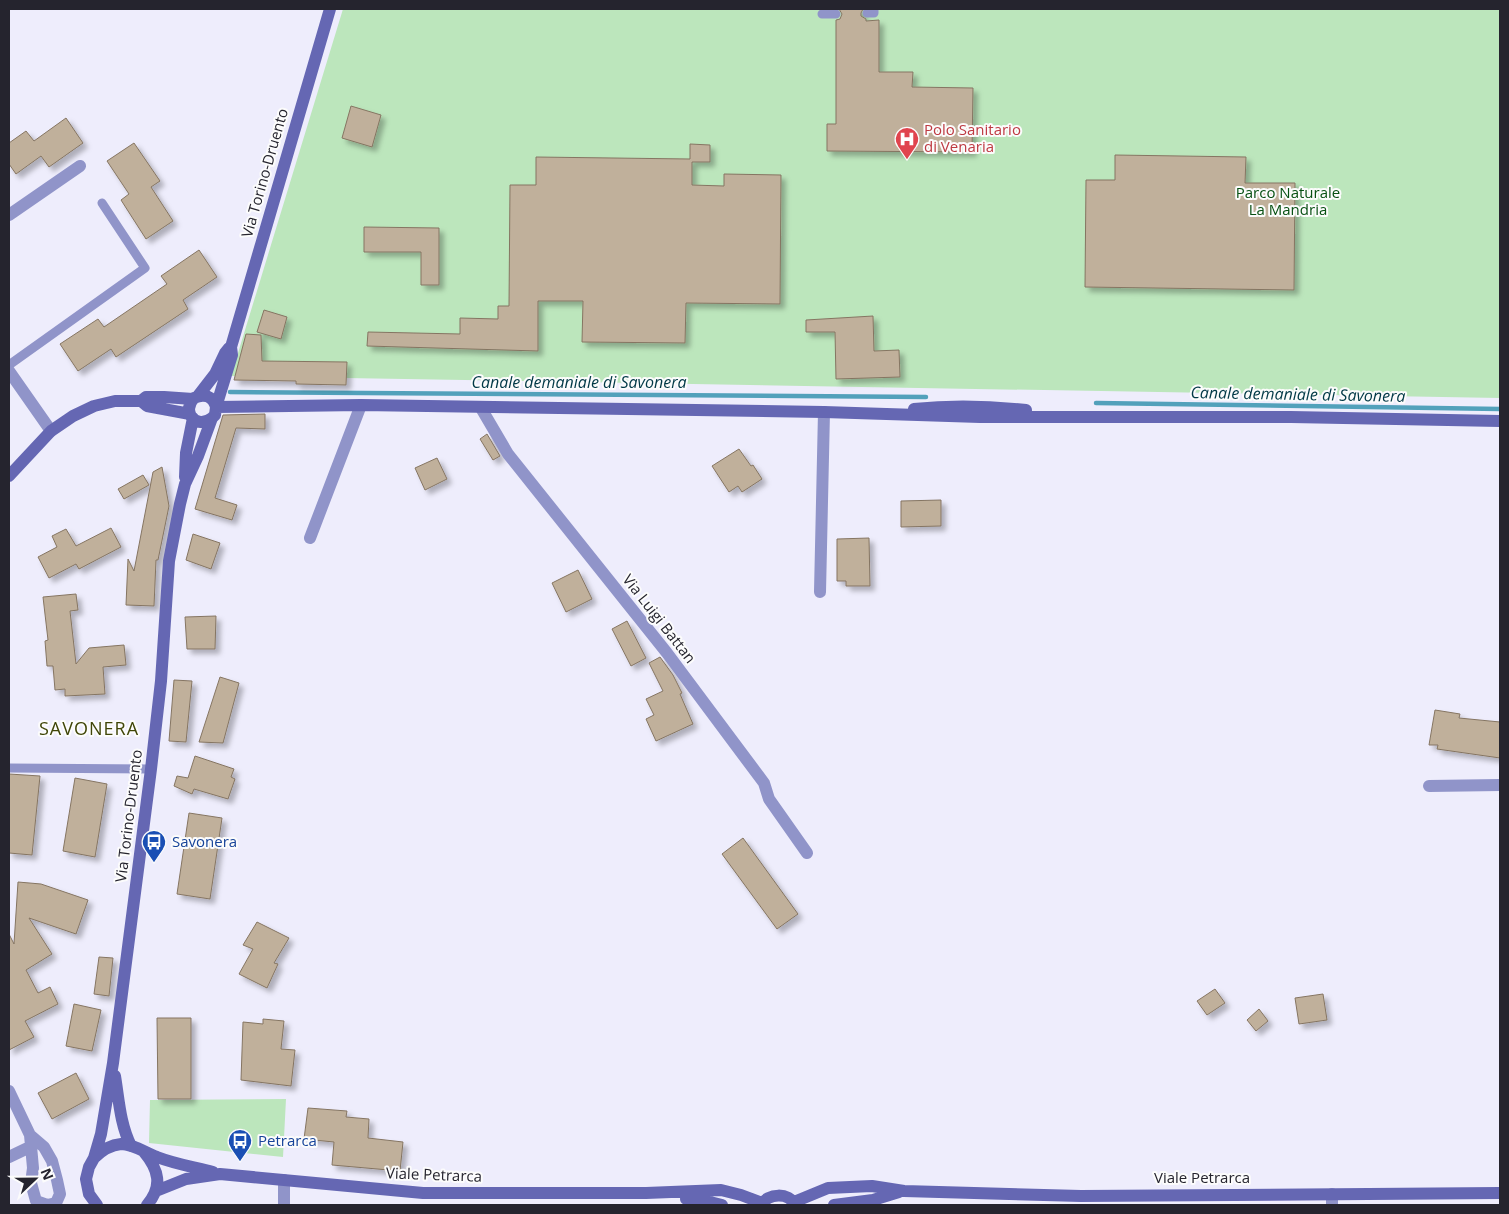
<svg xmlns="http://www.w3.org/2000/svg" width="1509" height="1214" font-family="'Open Sans',sans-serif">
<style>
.green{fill:#bce6bc}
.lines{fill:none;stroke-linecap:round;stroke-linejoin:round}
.stream{stroke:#52a1bb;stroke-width:4.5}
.building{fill:#c0b09b;stroke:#857562;filter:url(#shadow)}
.lane{stroke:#9094c9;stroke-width:9}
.street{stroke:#9094c9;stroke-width:12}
.secondary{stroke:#6567b3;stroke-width:12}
.labels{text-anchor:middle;stroke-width:4;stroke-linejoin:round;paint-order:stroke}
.health-label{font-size:15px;fill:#be3a42;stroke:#fcfcfc;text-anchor:start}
.street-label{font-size:15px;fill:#25242e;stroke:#fcfcfc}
.park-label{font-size:15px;fill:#075012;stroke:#fcfcfc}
.transit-label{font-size:15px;fill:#164399;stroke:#fcfcfc;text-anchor:start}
.water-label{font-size:16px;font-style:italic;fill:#013846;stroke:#fcfcfc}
.quarter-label{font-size:18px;letter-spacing:1px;fill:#3f4507;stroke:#fcfcfc}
</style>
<defs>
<filter id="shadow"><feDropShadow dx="4.5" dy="4.5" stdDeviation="2.5" flood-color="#0004"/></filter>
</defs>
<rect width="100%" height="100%" fill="#eeedfc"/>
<path class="green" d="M343,9H1500V398L231,376Z
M286,1099L283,1157L149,1143L150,1100Z"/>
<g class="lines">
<path class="stream" d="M230,392L926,397
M1096,403L1500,409"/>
</g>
<path class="building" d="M839,9H863L861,13V16L866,19V21L879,20V72H913L912,87L973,88L972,152L827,151V124H836V20L840,19L842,14Z
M351,106L381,115L372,147L342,138Z
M66,118L83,143L49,167L41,156L16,174L9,164V143L26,131L34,141Z
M134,143L160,181L151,187L173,221L146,239L121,200L129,194L107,161Z
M690,144L710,145V162H692V185L724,186V174L781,175L780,304L686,303L685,343L582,342L583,301H538V351L367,346L368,332L460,334V318L498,319V306H509L510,185H536V157L690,159Z
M1115,155L1246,157L1245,183H1295L1294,290L1085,287L1086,180H1115Z
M364,227L439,228V285H421V252H364Z
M199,250L217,277L183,300L188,309L116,357L111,349L78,371L60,344L98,319L104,327L167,284L161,276Z
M264,310L287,317L281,339L257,332Z
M873,316L874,351L899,350L900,377L836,379L835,332H806V320Z
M246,334L261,335L262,361L347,362L346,385L296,384V381L234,380Z
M265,414V429L236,428L215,498L237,505L232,520L195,509L223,415Z
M487,434L500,456L493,460L480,439Z
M739,449L751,466L753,465L762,479L742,492L738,486L729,492L712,466Z
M437,458L447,479L425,490L415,468Z
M162,467L169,506L158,560H156L154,606L126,605L128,559L134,571L153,472Z
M143,475L149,485L124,499L118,489Z
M941,500V526L901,527V501Z
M111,528L121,547L79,569L76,564L49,578L38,557L57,547L52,536L66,529L76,546Z
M193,534L220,543L211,569L186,560Z
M869,538L870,586H846V581H837V539Z
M578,570L592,599L566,612L552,583Z
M76,594L78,610L70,611L76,664L89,648L124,645L126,665L103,667L105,694L65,696V689L55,690L53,666H47L45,641L48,640L43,597Z
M216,616L215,649H187L185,617Z
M627,621L646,658L631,666L612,629Z
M660,657L673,675L682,693L680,694L693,724L656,741L646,719L654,715L646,699L663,691L649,663Z
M220,677L239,683L223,743L199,742Z
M174,680L192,681L186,742L169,741Z
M1435,710L1460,714L1459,718L1500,722V758L1437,749L1438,745H1429Z
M195,756L234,769L231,777L235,779L228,799L194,789L192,794L174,786L177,776L188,778Z
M9,774L40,776L32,855L9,853Z
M75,778L107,784L95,857L63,851Z
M189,813L222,818L210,899L177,894Z
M743,838L798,914L777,929L722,854Z
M18,882L41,884L88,900L76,934L29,918L52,954L26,970L38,993L50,987L58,1004L25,1021L34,1037L9,1050V934L14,944Z
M257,922L289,938L274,963L278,964L267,988L239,974L253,949L243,945Z
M99,957L113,958L109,996L94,994Z
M1215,989L1225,1003L1207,1015L1197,1001Z
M1323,994L1327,1020L1299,1024L1295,998Z
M74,1004L101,1010L92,1051L66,1046Z
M1259,1009L1268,1021L1256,1031L1247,1020Z
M157,1018H191V1099H158Z
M263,1019L284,1021L281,1049L295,1050L291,1086L241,1080L243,1022L263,1024Z
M76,1073L89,1099L52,1119L38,1093Z
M308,1108L347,1111L346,1117L369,1119L368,1138L403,1142L400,1171L332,1165L334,1142L304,1139Z"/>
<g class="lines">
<path class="lane" d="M867,13H874V9
M822,14H836
M9,365L145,268L102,203
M9,768L151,769"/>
<path class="street" d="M9,215L80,166
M9,371L51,431
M481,408L508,454L667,653L764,783L769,799L807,853
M310,538L361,405
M820,592L824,412
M1429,786L1500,785
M9,1091L30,1135L33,1168L31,1183L36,1201L47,1205L56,1203L60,1194L57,1180L52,1161L44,1147L30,1135
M9,1157L32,1146
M284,1180V1205
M1332,1194V1205"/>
<path class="secondary" d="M198,396L215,374L225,353L229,348
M141,401L147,406L190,414
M216,407L361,405L824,412L980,417H1291L1500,421
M914,409C951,405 989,406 1026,410
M212,418C196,430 181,412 194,398C204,393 213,396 216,407
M9,476L51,431L73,416L94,406L115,401H141L146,397H164L193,399
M185,477L186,453L193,418
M115,1076C119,1100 120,1124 131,1146
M144,1152C159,1170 163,1186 147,1205
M94,1158C102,1150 110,1145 121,1144C134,1144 145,1153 157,1157C175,1164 194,1167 213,1172
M156,1191L186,1179L220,1174L423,1193H646L721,1190L741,1195L762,1203
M686,1199L706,1201L722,1205
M794,1202L828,1188L872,1186L904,1191L1081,1196L1500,1193
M97,1205L89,1194L86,1179L89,1167L94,1158L101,1134L113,1063L151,769L161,681L169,561L180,504L185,484L198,456L212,418L215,415L216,407L232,355L231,347L330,9
M761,1205C768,1193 789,1192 795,1205
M834,1205L873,1200L899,1192"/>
</g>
<defs>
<g id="hospital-pin" transform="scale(1.25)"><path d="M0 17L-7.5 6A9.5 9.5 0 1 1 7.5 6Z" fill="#e0444e" stroke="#fcfcfc"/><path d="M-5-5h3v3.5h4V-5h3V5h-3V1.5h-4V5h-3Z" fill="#fff"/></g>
<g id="bus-pin" transform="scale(1.25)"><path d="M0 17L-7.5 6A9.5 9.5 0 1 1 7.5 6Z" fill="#1a4fb4" stroke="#fcfcfc"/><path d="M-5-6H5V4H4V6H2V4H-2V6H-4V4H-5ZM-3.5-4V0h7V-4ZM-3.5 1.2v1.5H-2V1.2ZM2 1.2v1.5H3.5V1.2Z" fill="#fff"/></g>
</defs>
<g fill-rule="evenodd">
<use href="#hospital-pin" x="907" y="139"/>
<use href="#bus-pin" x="154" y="842"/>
<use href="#bus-pin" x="240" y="1141"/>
</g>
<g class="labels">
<g class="health-label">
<text x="924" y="135">Polo Sanitario<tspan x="924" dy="17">di Venaria</tspan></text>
</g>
<g class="street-label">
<text transform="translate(265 173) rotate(-74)" y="5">Via Torino-Druento</text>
<text transform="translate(659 619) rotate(52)" y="5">Via Luigi Battan</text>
<text transform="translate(129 816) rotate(-83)" y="5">Via Torino-Druento</text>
<text transform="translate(434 1175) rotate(2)" y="5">Viale Petrarca</text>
<text x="1202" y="1183">Viale Petrarca</text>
</g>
<g class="park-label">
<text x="1288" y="198">Parco Naturale<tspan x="1288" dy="17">La Mandria</tspan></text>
</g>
<g class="transit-label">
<text x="172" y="847">Savonera</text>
<text x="258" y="1146">Petrarca</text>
</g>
<g class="water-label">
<text x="579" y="388">Canale demaniale di Savonera</text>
<text transform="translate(1298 394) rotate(1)" y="6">Canale demaniale di Savonera</text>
</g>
<g class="quarter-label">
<text x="89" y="735">SAVONERA</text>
</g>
</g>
<rect width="1509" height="1214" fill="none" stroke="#25242e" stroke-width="20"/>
<g transform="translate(35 1179) rotate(68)" stroke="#fcfcfc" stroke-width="4" paint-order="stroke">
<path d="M0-4L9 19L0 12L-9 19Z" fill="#25242e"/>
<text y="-8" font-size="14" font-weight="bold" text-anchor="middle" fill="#25242e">N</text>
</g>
</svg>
